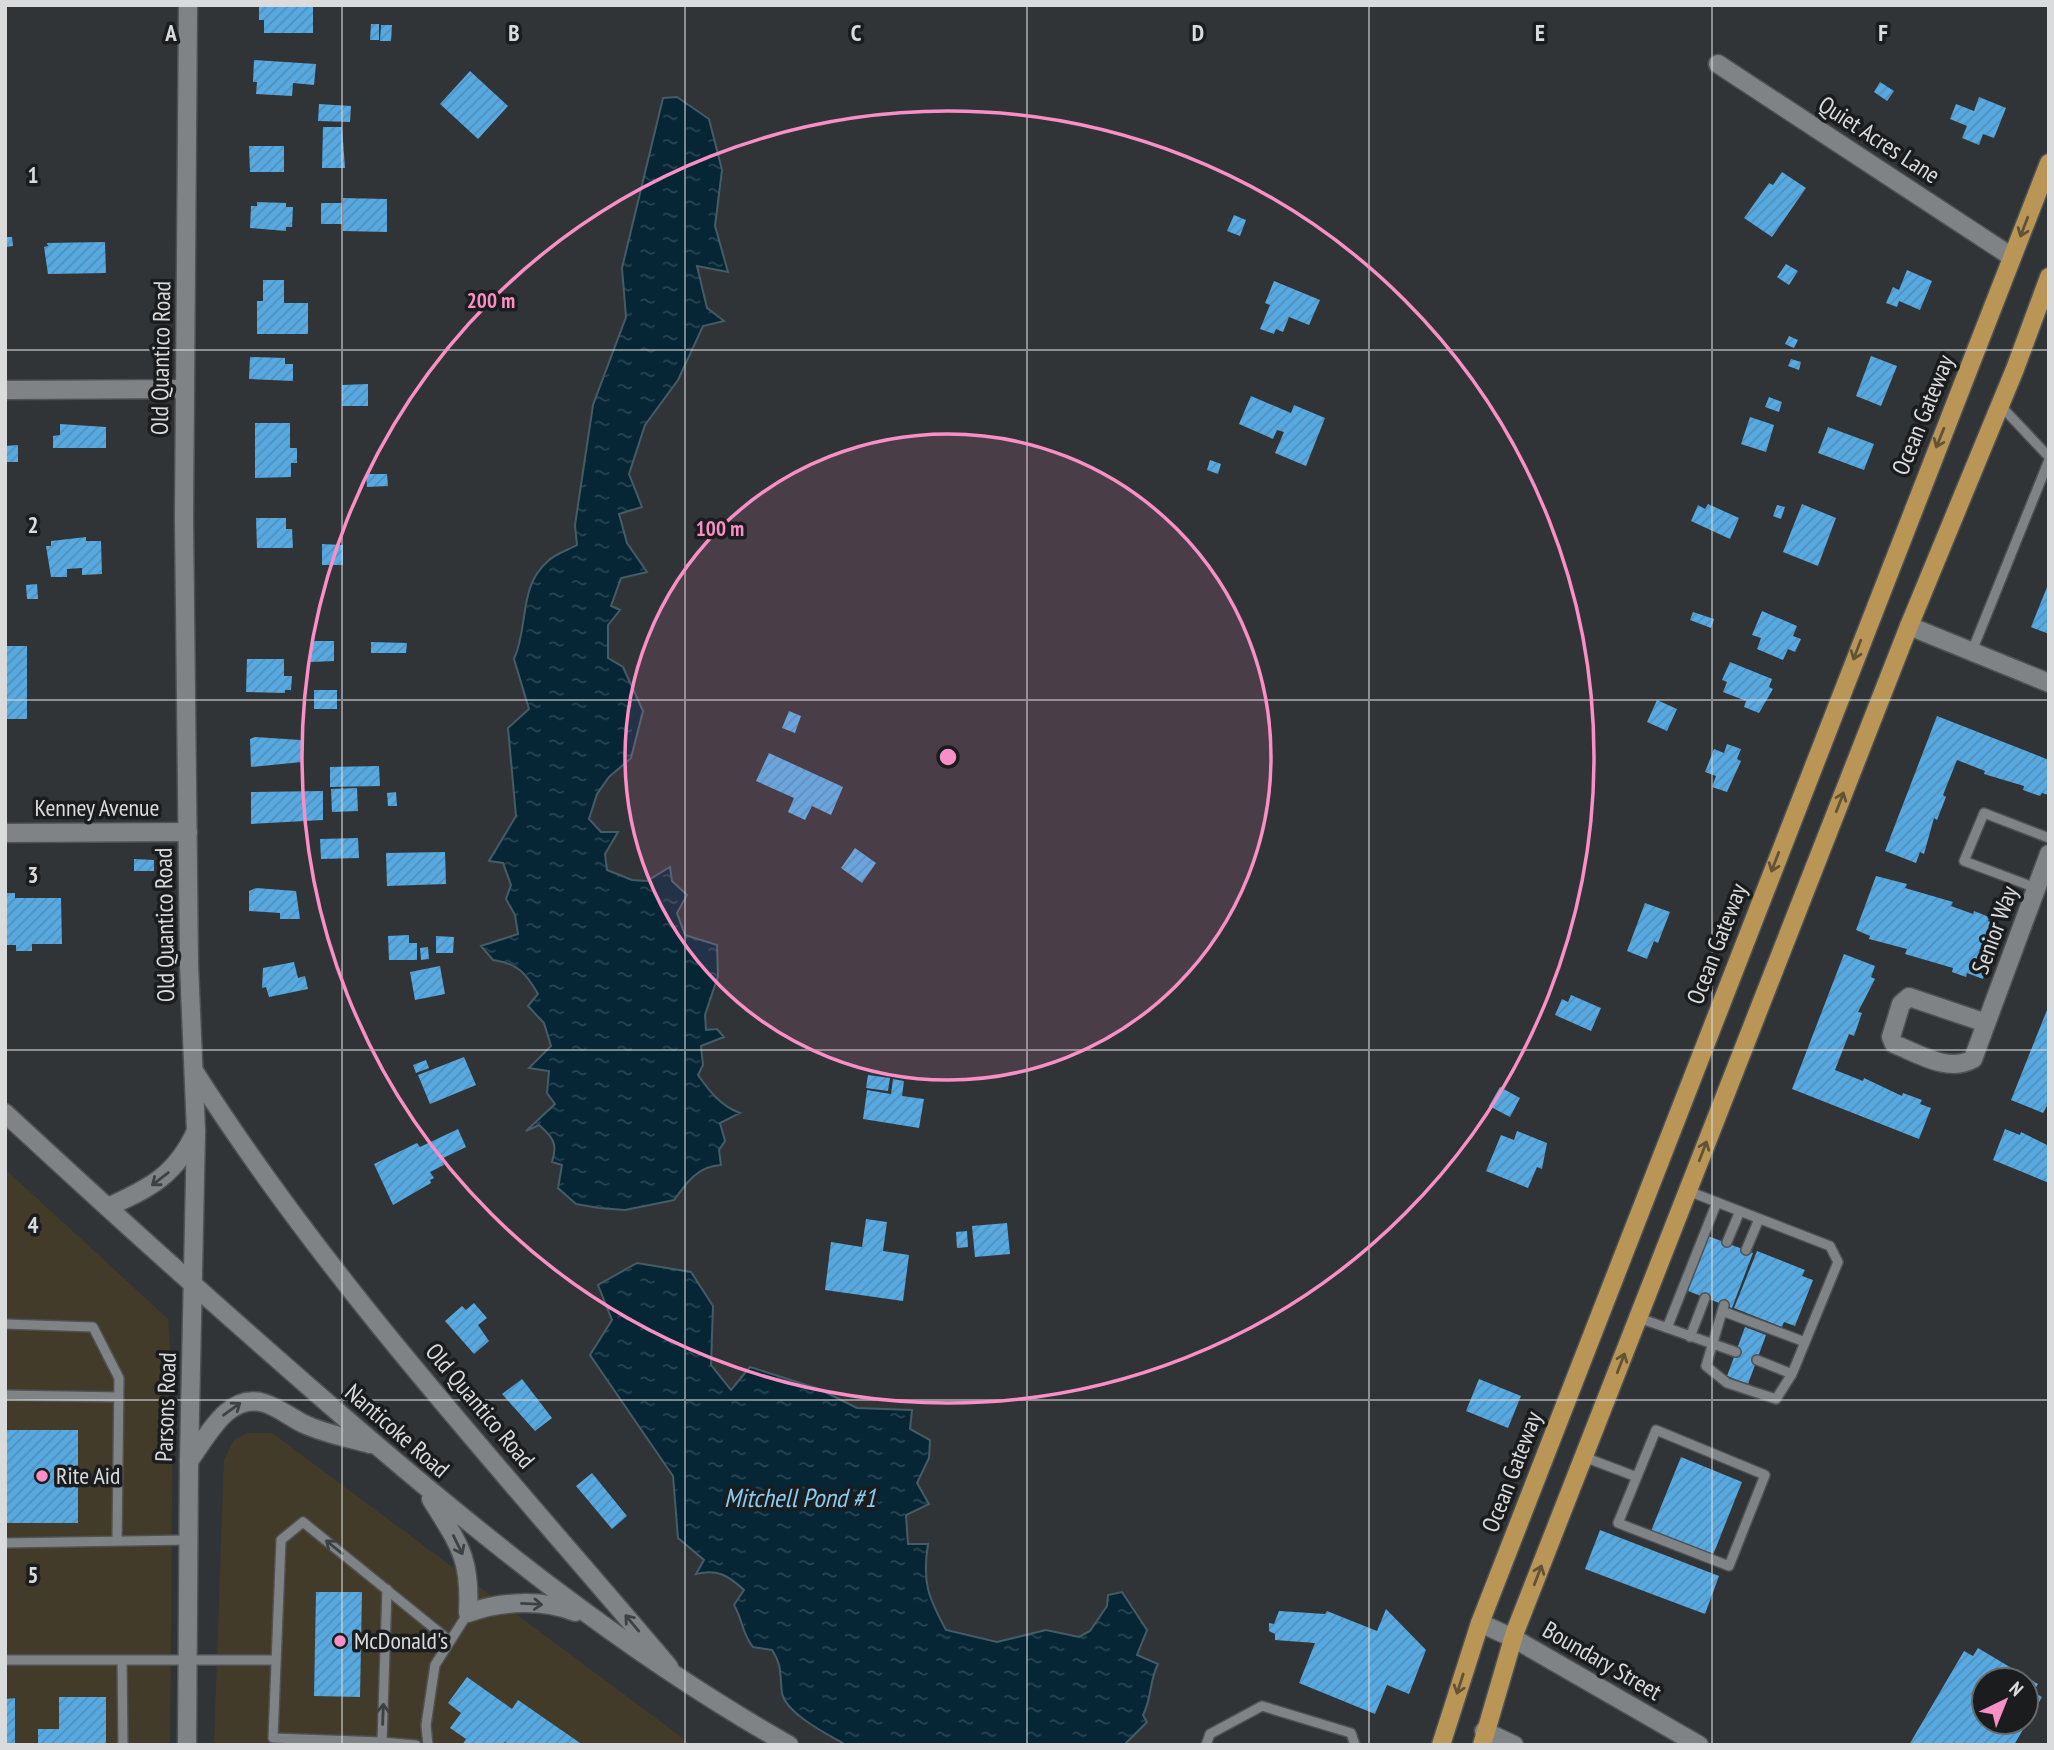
<svg xmlns="http://www.w3.org/2000/svg" width="2054" height="1750" font-family="'PT Sans Narrow',sans-serif">
<style>
.commercial{fill:#433b29}
.water{fill:url(#water-ripples);stroke:#455c67;stroke-width:2}
.building{fill:url(#building-hatch);fill-rule:evenodd}
.lines{fill:none;stroke-linecap:round;stroke-linejoin:round}
.service-casing{stroke:#4f5153;stroke-width:12}
.minor-casing{stroke:#4f5153;stroke-width:21}
.tertiary-casing{stroke:#4f5153;stroke-width:21}
.secondary-casing{stroke:#4f5153;stroke-width:21}
.primary-casing{stroke:#4f5153;stroke-width:21}
.service{stroke:#808386;stroke-width:9}
.minor{stroke:#808386;stroke-width:18}
.tertiary{stroke:#808386;stroke-width:18}
.secondary{stroke:#808386;stroke-width:18}
.primary{stroke:#b99656;stroke-width:18}
.oneway{stroke:#625337}
.oneway2{stroke:#3e4042}
.grid{fill:none;stroke:#d9dbdd;stroke-width:2;stroke-opacity:0.55}
.ring{fill:none;stroke:#fa8fc6;stroke-width:3.5}
.poi-dot{fill:#fa8fc6;stroke:#1a1c1d;stroke-width:2.5}
.labels{text-anchor:middle;stroke-width:7;stroke-linejoin:round;paint-order:stroke}
.street-label{font-size:24px;fill:#d9dbdd;stroke:#1a1c1d}
.poi-label{font-size:24px;fill:#d9dbdd;stroke:#1a1c1d;text-anchor:start}
.water-label{font-size:26px;font-style:italic;fill:#87cbf1;stroke:#1a1c1d}
.grid-label{font-size:23px;text-anchor:middle;font-weight:bold;fill:#d9dbdd;stroke:#1a1c1d;stroke-width:7;stroke-linejoin:round;paint-order:stroke}
.centre{fill:#fa8fc6;stroke:#1a1c1d;stroke-width:3.5}
.ring-label{font-size:21px;text-anchor:middle;font-weight:bold;fill:#fa8fc6;stroke:#1a1c1d;stroke-width:7;stroke-linejoin:round;paint-order:stroke}
</style>
<defs>
<pattern id="water-ripples" width="26" height="14" patternUnits="userSpaceOnUse" patternTransform="scale(1.75)"><rect width="26" height="14" fill="#062635"/><path d="M2 4q2-2 4 0t4 0M15 11q2-2 4 0t4 0" fill="none" stroke="#2a4552"/></pattern>
<pattern id="building-hatch" width="6" height="6" patternUnits="userSpaceOnUse" patternTransform="scale(1.75)"><rect width="6" height="6" fill="#57a9e1"/><path d="M-1 1l2-2M0 6l6-6M5 7l2-2" fill="none" stroke="#528fb9"/></pattern>
</defs>
<rect width="100%" height="100%" fill="#313437"/>
<path class="commercial" d="M5,1169L168,1319L173,1388L170,1745H5Z
M248,1433H272L692,1745H214L224,1460L234,1440Z"/>
<path class="water" d="M677,97L709,119L722,170L715,226L728,272L697,266L707,308L724,321L703,326L678,380L645,425L629,474L642,507L619,514L627,543L647,572L621,578L611,606L620,610L608,625V658L623,667L643,711L631,758L609,777L597,794L589,819L601,832H618L605,854L607,870L632,880L647,881L670,867L672,881L687,895L677,913L685,935L717,945L718,976L705,1015L706,1030L717,1029L724,1037L701,1046L703,1065L698,1075C710,1092 721,1106 740,1113L720,1123L725,1141L719,1150L721,1165C698,1166 687,1182 674,1200L625,1210L599,1208L576,1204L558,1188L562,1165L552,1162C558,1144 553,1137 539,1125L526,1131L555,1104L547,1093L549,1071L529,1068L551,1046L544,1023L528,1006L538,994C526,973 517,963 493,960L481,946L518,934L515,915L506,899L511,885L503,863L489,861L516,816L508,728L529,709L514,659C529,626 518,587 548,561C555,554 568,550 577,545L575,525L593,405L626,317L622,268L663,98Z
M637,1263L691,1272L713,1306L711,1365L731,1390L750,1367L819,1389L857,1408L912,1410L910,1429L930,1440L929,1458L917,1483L929,1504L906,1515L908,1544H928C922,1582 928,1597 946,1630L997,1642L1046,1630L1079,1637L1090,1631L1107,1606L1108,1595L1122,1592L1147,1630L1137,1655L1158,1664C1149,1681 1152,1698 1143,1715L1147,1722L1124,1745H846C829,1735 786,1714 782,1693C780,1676 782,1664 772,1650L753,1647C742,1634 743,1620 734,1605L744,1590C728,1575 717,1569 696,1574L704,1560L678,1538L673,1476L590,1355L612,1320L598,1285Z"/>
<path class="building" d="M259,5H313V33H264V20H259Z
M371,24H379V40H370Z
M381,25H392L391,41H380Z
M254,60L316,64L314,85L293,83L292,96L256,94L257,82H253Z
M470,71L508,106L478,139L440,104Z
M1880,82L1894,91L1887,101L1874,92Z
M1979,97L2006,108L1994,138L1983,134L1979,145L1962,138L1967,126L1950,119L1956,104L1974,111Z
M319,104L351,106L350,122L318,121Z
M323,127H342L345,168H322Z
M249,146H284V172H250Z
M1782,172L1806,188L1772,237L1744,218L1769,183L1773,185Z
M343,198L387,199V232L343,231Z
M257,202L286,203V207H293L292,227H286V231L250,228L251,206H257Z
M321,203H342V224H321Z
M1234,215L1246,220L1240,236L1227,231Z
M5,237H12L13,246L5,247Z
M105,242L106,273L48,274L44,247L48,246L47,243Z
M1786,264L1798,271L1789,285L1777,277Z
M1907,270L1932,281L1920,310L1899,301L1897,307L1886,303L1893,287L1899,290Z
M263,280H284V303H308V334H257V301H263Z
M1274,281L1320,300L1309,325L1289,317L1283,332L1276,329L1274,334L1260,329L1270,305L1265,303Z
M1789,336L1798,340L1794,348L1785,344Z
M1871,356L1897,366L1881,406L1856,396Z
M250,357L285,358V364H293V381L249,379Z
M1791,359L1801,362L1799,370L1788,366Z
M368,384V406H342V385Z
M1251,396L1291,413L1294,405L1325,418L1306,466L1275,453L1284,432L1277,430L1273,439L1239,424Z
M1769,397L1782,402L1779,412L1765,407Z
M1750,417L1774,425L1766,452L1741,444Z
M255,423H290V448H297V463H291V477L255,478Z
M60,424L106,427V448H53V436L60,435Z
M1828,427L1874,444L1864,470L1818,453Z
M18,445V462H5V446Z
M1210,460L1221,464L1218,474L1207,470Z
M366,474H387L388,486L367,487Z
M1708,504L1739,518L1730,539L1691,521L1698,505L1705,509Z
M1802,504L1836,518L1818,566L1783,552Z
M1777,505L1785,507L1781,519L1773,516Z
M256,518H286V529H292L293,548H257Z
M86,537V541H101L102,574L82,575V568L67,569V577H51L46,546H51V541Z
M322,544L343,545V565H322Z
M2049,582V634L2031,627Z
M37,584L38,599H27L26,585Z
M1762,611L1797,626L1793,636L1801,639L1795,652L1788,649L1783,660L1757,649L1761,638L1752,635Z
M1693,612L1714,619L1711,628L1690,620Z
M311,641H334V661L311,662Z
M371,642L407,643L406,653H371Z
M5,646H27V719H5Z
M247,659H284V676H292L291,690H285V693L246,692Z
M1730,662L1772,679L1769,687L1773,689L1759,713L1744,707L1746,701L1723,692L1727,682L1722,680Z
M314,690H337V709H314Z
M1657,700L1677,709L1667,731L1647,722Z
M789,711L801,716L795,733L782,728Z
M1937,716L2049,760V795L2042,793L2040,796L2023,790L2024,786L1984,774L1985,771L1957,760L1943,795L1946,797L1937,820L1934,818L1924,854L1920,852L1916,863L1885,851Z
M255,737L301,740L302,762L251,767L250,739Z
M1727,744L1741,749L1737,759L1741,761L1727,792L1712,787L1716,776L1705,772L1714,749L1724,753Z
M769,753L843,787L831,815L812,806L805,820L788,812L794,798L756,781Z
M379,766L380,786L330,787V767Z
M357,788L358,811L332,812L331,789Z
M323,791V820L251,824V792Z
M396,792L397,806H388L387,793Z
M358,838L359,858L321,859L320,839Z
M855,848L876,863L862,883L841,868Z
M445,852L446,884L387,886L386,853Z
M134,859L154,860V871H134Z
M1876,876L1907,884L1905,888L1953,902L1951,906L1973,914L1974,911L1989,917L1988,921L2002,926L1983,979L1967,973L1966,977L1952,972L1953,968L1905,954L1907,949L1869,939L1870,936L1856,930Z
M256,888L296,891L300,919H280V913L249,911V891Z
M5,893H15V898H61L62,944H32V951H16V945H5Z
M1645,903L1670,912L1658,943L1654,941L1647,959L1627,951Z
M409,935V943H417V960H389L388,936Z
M436,936L454,937L453,953H436Z
M428,947L429,959L421,960L420,948Z
M1844,954L1875,966L1871,977L1875,979L1858,1012L1862,1013L1854,1036L1849,1034L1835,1070L1863,1081L1864,1078L1902,1096L1903,1093L1922,1100L1920,1104L1931,1108L1919,1139L1792,1089Z
M294,962L298,978L305,976L308,989L269,997L266,987L262,988L263,968Z
M440,966L445,994L415,1000L410,972Z
M1571,995L1601,1008L1591,1031L1555,1015L1562,999L1568,1002Z
M2049,1005V1102L2043,1113L2011,1100Z
M464,1057L476,1085L430,1104L418,1075Z
M426,1060L429,1068L416,1073L413,1065Z
M868,1075L890,1078L888,1091L866,1088Z
M893,1079L904,1081L902,1096L924,1099L919,1128L863,1119L867,1090L891,1094Z
M1500,1087L1520,1098L1510,1117L1489,1106Z
M458,1129L466,1147L441,1159L444,1165L430,1172L434,1178L430,1180L431,1183L393,1205L374,1164L417,1143L420,1147Z
M2005,1129L2020,1135L2021,1132L2049,1146V1183L1993,1160Z
M1517,1131L1547,1143L1542,1169L1537,1167L1528,1188L1486,1171L1501,1135L1514,1140Z
M866,1219L887,1222L883,1251L909,1255L903,1301L825,1290L831,1242L862,1247Z
M1007,1223L1010,1254L975,1257L972,1226Z
M967,1231L968,1247L957,1248L956,1232Z
M1708,1236L1753,1253L1732,1308L1688,1291Z
M1757,1251L1805,1270L1802,1276L1813,1280L1795,1326L1784,1322L1782,1327L1734,1308Z
M474,1303L487,1318L478,1325L489,1341L474,1354L445,1321L462,1306L466,1310Z
M1745,1327L1766,1335L1748,1384L1727,1376Z
M522,1379L552,1418L535,1431L502,1394Z
M1479,1379L1521,1396L1508,1428L1466,1411Z
M5,1430H78V1523H5Z
M1681,1457L1742,1482L1713,1555L1651,1531Z
M592,1473L627,1516L612,1529L576,1486Z
M1600,1530L1719,1576L1705,1614L1585,1569Z
M316,1592H362L360,1697L314,1696Z
M1386,1609L1426,1650L1409,1694L1387,1685L1375,1714L1299,1683L1315,1643L1275,1640V1634L1269,1631V1623L1274,1624L1279,1611L1325,1614L1327,1611L1377,1631Z
M1978,1648L2038,1684L2033,1692L2042,1697L2014,1745H1909L1964,1651L1973,1656ZM1984,1680H2026V1722H1984Z
M467,1677L512,1709L518,1700L583,1745H509L505,1742L503,1745H462L466,1739L450,1728L461,1713L448,1703Z
M59,1697H106V1745H38V1729H59Z
M15,1698V1745H5V1699Z"/>
<g class="lines">
<g class="service-casing">
<path id="service" d="M2000,405L2049,457
M1972,651L2049,460
M2036,888L1964,861L1984,813L2049,838
M1688,1191L1830,1246L1838,1262L1792,1374L1757,1360
M1727,1242L1740,1211
M1746,1250L1759,1219
M1724,1305L1706,1366L1727,1383L1776,1399L1792,1374
M1722,1311L1805,1342
M1639,1318L1736,1352
M5,1324L93,1327L119,1378L117,1541
M1667,1328L1717,1202
M1690,1337L1705,1298
M5,1395L119,1397
M1656,1430L1765,1475L1729,1566L1618,1523Z
M1584,1457L1637,1477
M5,1543L188,1540
M387,1589L382,1742L273,1738L281,1540L303,1522L450,1641
M5,1660H276
M122,1660L123,1745
M382,1742L416,1745
M428,1745L426,1725L435,1665L468,1613
M1206,1745L1210,1734L1262,1706L1351,1733L1355,1745"/>
</g>
<g class="minor-casing">
<path id="minor" d="M1718,64L2012,257
M5,390L185,389
M1909,626L2049,683
M5,833L188,832
M1986,1023L1909,997L1901,1004L1891,1037L1894,1044C1919,1054 1948,1073 1973,1059L2049,854
M1480,1623L1513,1638L1699,1745
M1484,1731L1514,1745"/>
</g>
<g class="tertiary-casing">
<path id="tertiary" d="M194,1071C330,1285 506,1474 669,1667
M187,1745L189,1461L196,1131L189,965L184,519L188,5"/>
</g>
<g class="secondary-casing">
<path id="secondary" d="M5,1113C115,1215 226,1315 339,1413C480,1535 626,1653 789,1745
M108,1207C150,1188 176,1175 196,1131
M189,1461C207,1437 228,1392 264,1403C278,1407 290,1417 302,1423C322,1433 348,1438 370,1444
M431,1499C459,1545 471,1557 468,1613C501,1601 542,1599 575,1612"/>
</g>
<g class="primary-casing">
<path id="primary" d="M1441,1745L1480,1623L2049,163
M1482,1745L1515,1632L1909,626L2015,369L2049,277"/>
</g>
<use href="#service" class="service"/>
<use href="#minor" class="minor"/>
<use href="#tertiary" class="tertiary"/>
<use href="#secondary" class="secondary"/>
<use href="#primary" class="primary"/>
</g>
<defs><path id="oneway-shaft" d="M-6 0H5M1.5-3L5.5 0L1.5 3" fill="none" stroke-width="1.6" stroke-linecap="round" stroke-linejoin="round" transform="scale(1.75)"/></defs>
<g class="oneway">
<use href="#oneway-shaft" transform="translate(2024 227) rotate(111)"/>
<use href="#oneway-shaft" transform="translate(1940 438) rotate(112)"/>
<use href="#oneway-shaft" transform="translate(1857 650) rotate(111)"/>
<use href="#oneway-shaft" transform="translate(1840 802) rotate(-69)"/>
<use href="#oneway-shaft" transform="translate(1775 862) rotate(111)"/>
<use href="#oneway-shaft" transform="translate(1703 1151) rotate(-69)"/>
<use href="#oneway-shaft" transform="translate(1621 1363) rotate(-69)"/>
<use href="#oneway-shaft" transform="translate(1538 1575) rotate(-69)"/>
<use href="#oneway-shaft" transform="translate(1460 1684) rotate(108)"/>
</g>
<g class="oneway2">
<use href="#oneway-shaft" transform="translate(160 1179) rotate(142)"/>
<use href="#oneway-shaft" transform="translate(232 1409) rotate(-36)"/>
<use href="#oneway-shaft" transform="translate(458 1545) rotate(64)"/>
<use href="#oneway-shaft" transform="translate(334 1547) rotate(-141)"/>
<use href="#oneway-shaft" transform="translate(532 1604) rotate(3)"/>
<use href="#oneway-shaft" transform="translate(632 1623) rotate(-130)"/>
<use href="#oneway-shaft" transform="translate(383 1714) rotate(-88)"/>
</g>
<path class="grid" d="M342,5V1745M685,5V1745M1027,5V1745M1369,5V1745M1712,5V1745M5,350H2049M5,700H2049M5,1050H2049M5,1400H2049"/>
<circle cx="948" cy="757" r="323" fill="#fa8fc6" fill-opacity=".12"/>
<g class="ring">
<circle cx="948" cy="757" r="323"/>
<circle cx="948" cy="757" r="646"/>
</g>
<g class="poi-dot">
<circle cx="42" cy="1476" r="7"/>
<circle cx="340" cy="1641" r="7"/>
</g>
<g class="labels">
<g class="street-label">
<text transform="translate(1879 140) rotate(33)" y="8">Quiet Acres Lane</text>
<text transform="translate(161 358) rotate(-89)" y="8">Old Quantico Road</text>
<text transform="translate(1923 415) rotate(-68)" y="8">Ocean Gateway</text>
<text x="97" y="816">Kenney Avenue</text>
<text transform="translate(165 925) rotate(-91)" y="8">Old Quantico Road</text>
<text transform="translate(1995 930) rotate(-70)" y="8">Senior Way</text>
<text transform="translate(1717 944) rotate(-69)" y="8">Ocean Gateway</text>
<text transform="translate(480 1406) rotate(50)" y="8">Old Quantico Road</text>
<text transform="translate(166 1407) rotate(-88)" y="8">Parsons Road</text>
<text transform="translate(397 1431) rotate(41)" y="8">Nanticoke Road</text>
<text transform="translate(1512 1472) rotate(-69)" y="8">Ocean Gateway</text>
<text transform="translate(1602 1661) rotate(30)" y="8">Boundary Street</text>
</g>
<g class="poi-label">
<text x="56" y="1484">Rite Aid</text>
<text x="354" y="1649">McDonald's</text>
</g>
<g class="water-label">
<text x="800" y="1507">Mitchell Pond #1</text>
</g>
</g>
<g class="grid-label">
<text x="171" y="41">A</text>
<text x="514" y="41">B</text>
<text x="856" y="41">C</text>
<text x="1198" y="41">D</text>
<text x="1540" y="41">E</text>
<text x="1883" y="41">F</text>
<text x="33" y="183">1</text>
<text x="33" y="533">2</text>
<text x="33" y="883">3</text>
<text x="33" y="1233">4</text>
<text x="33" y="1583">5</text>
</g>
<circle cx="948" cy="757" r="10" class="centre"/>
<g class="ring-label">
<text x="491" y="308">200 m</text>
<text x="720" y="536">100 m</text>
</g>
<rect width="2054" height="1750" fill="none" stroke="#d9dbdd" stroke-width="14"/>
<g transform="translate(2005 1701) rotate(43)"><circle r="33" fill="#1a1c1d" stroke="#66686a" stroke-width="2"/>
<path d="M0-5L12 26L0 18L-12 26Z" fill="#fa8fc6"/>
<text y="-10" font-size="19" font-weight="bold" text-anchor="middle" fill="#d9dbdd">N</text>
</g>
</svg>
